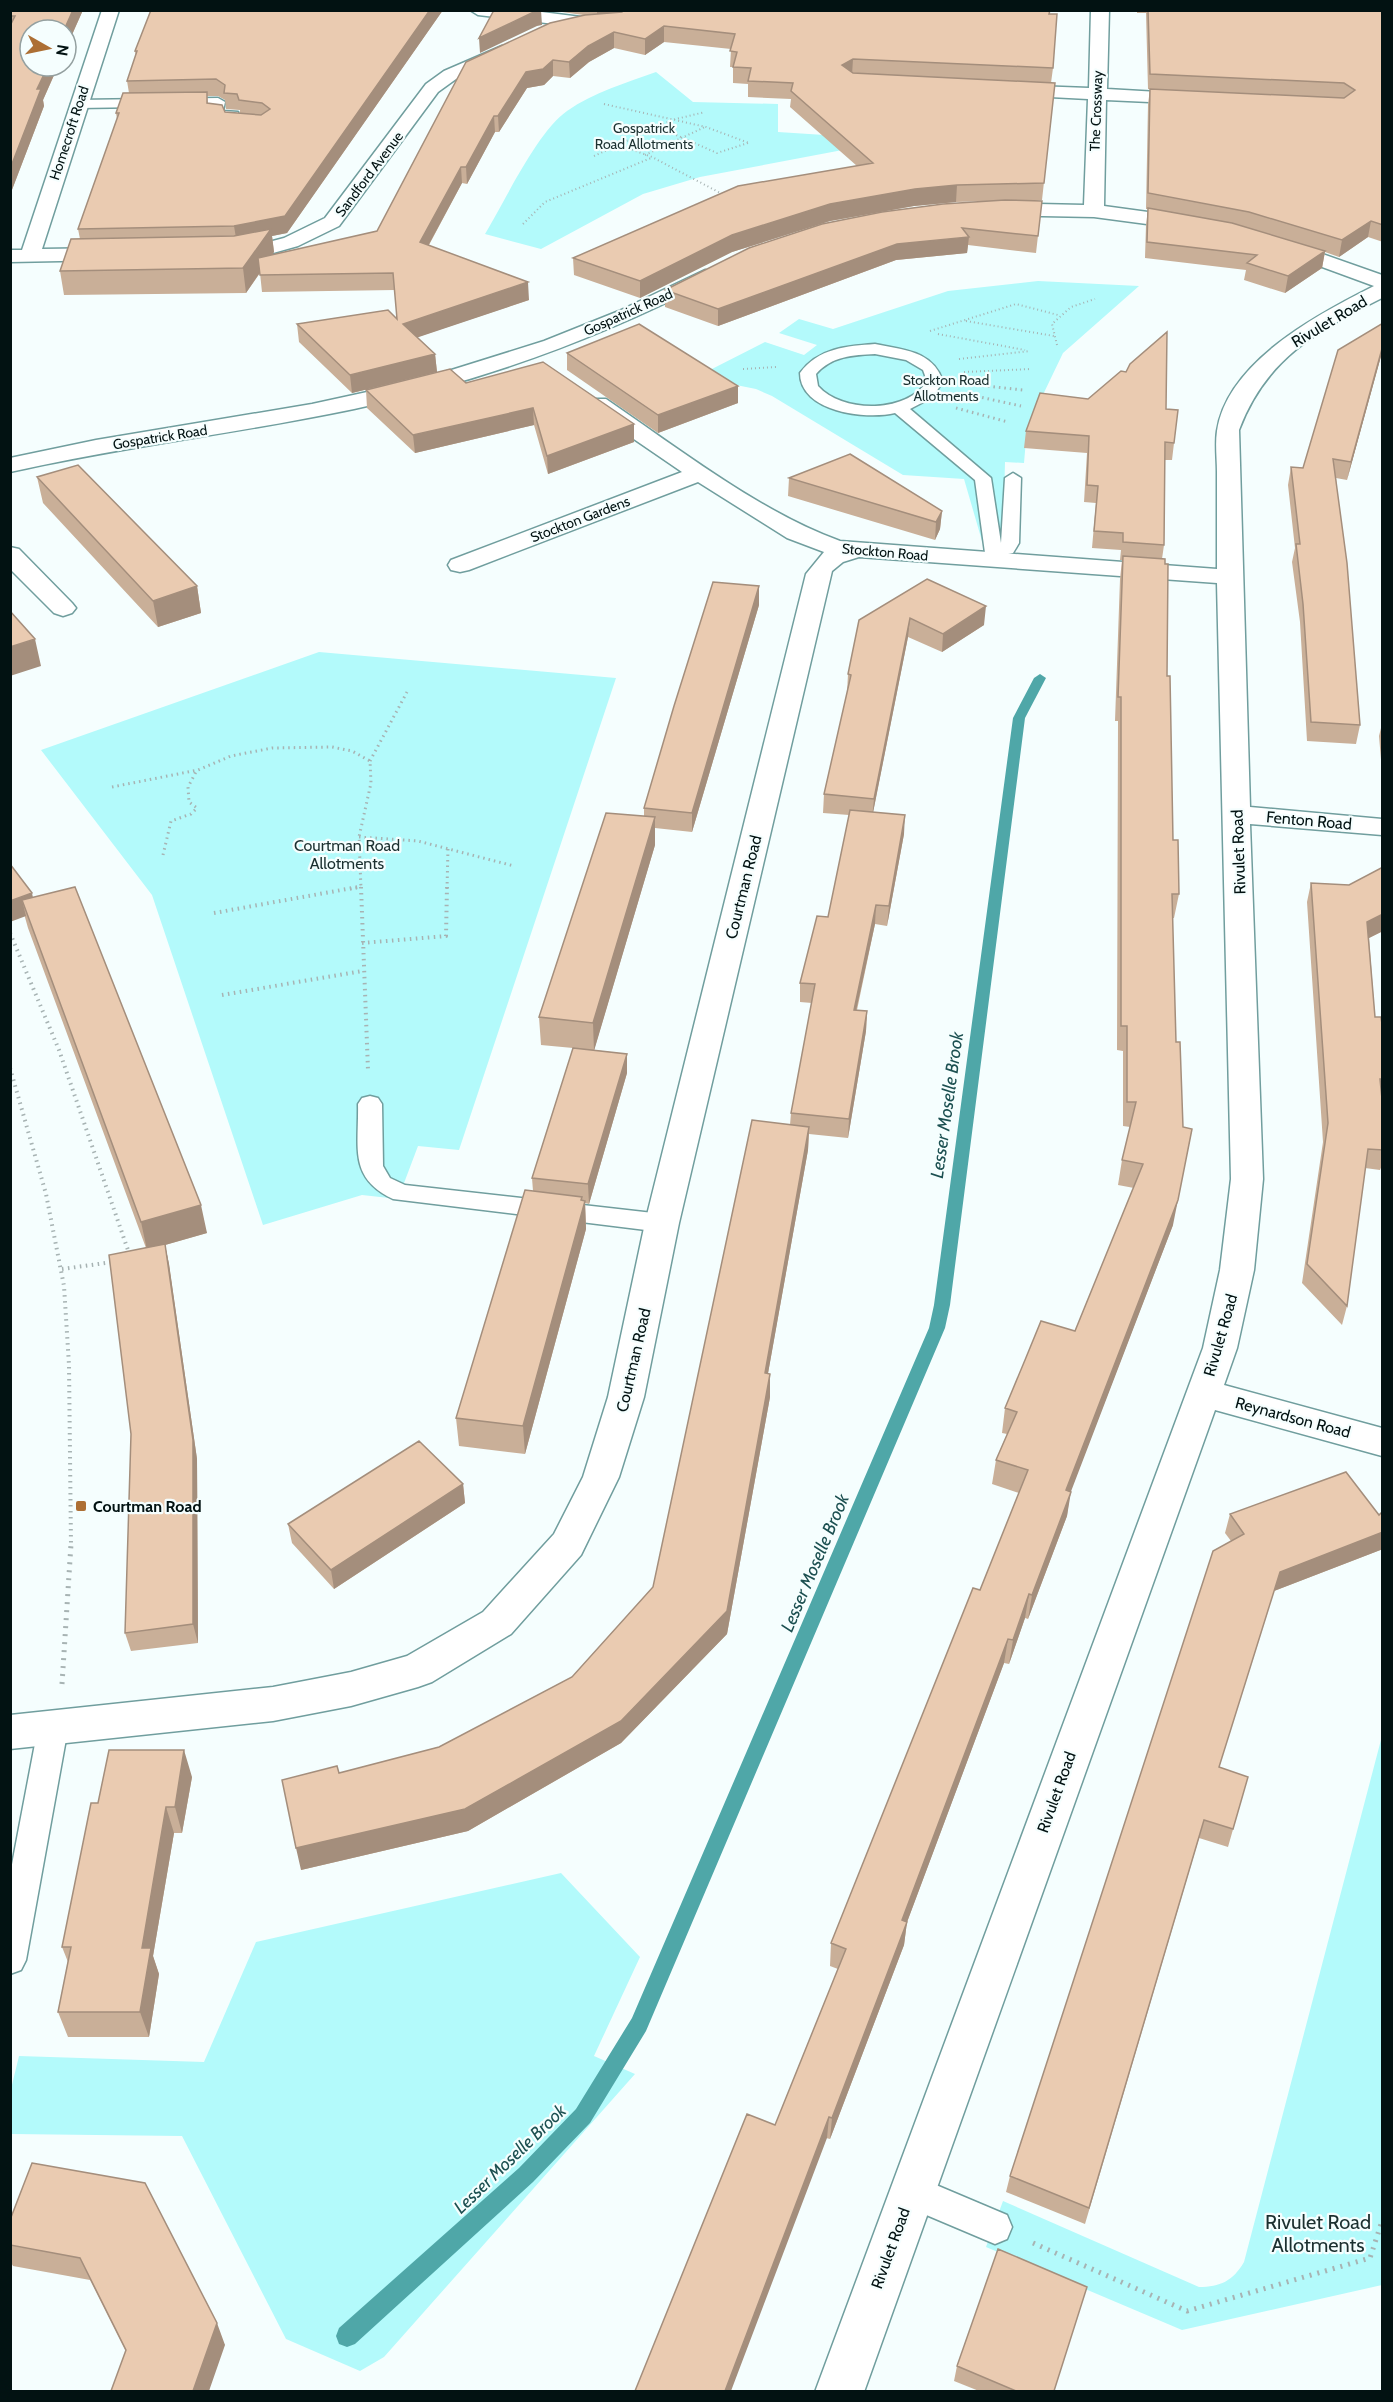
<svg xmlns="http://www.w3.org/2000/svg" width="1393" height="2402" font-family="Cabin,sans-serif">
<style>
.green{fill:#b3fafb}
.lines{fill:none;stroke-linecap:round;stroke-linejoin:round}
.stream{fill:#4fa7a8;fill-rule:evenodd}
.service-casing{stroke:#709e9e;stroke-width:3}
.minor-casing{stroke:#709e9e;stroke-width:3}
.path-far3{stroke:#a7b3b3;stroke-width:2;stroke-dasharray:1 3;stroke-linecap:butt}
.path-far2{stroke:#a7b3b3;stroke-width:3;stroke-dasharray:1.5 4;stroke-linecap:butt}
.path-far1{stroke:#a7b3b3;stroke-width:4;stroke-dasharray:1.5 4.5;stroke-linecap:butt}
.path{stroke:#a7b3b3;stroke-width:5;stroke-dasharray:2 6;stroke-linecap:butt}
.service{fill:#fff;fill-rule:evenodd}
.minor{fill:#fff;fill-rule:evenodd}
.wall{fill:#c9af98;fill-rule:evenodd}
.shaded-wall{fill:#a48e7c}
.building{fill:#eacbb1;stroke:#a48e7c;stroke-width:1.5}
.poi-dot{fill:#ad6f34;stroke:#f5fefe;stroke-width:2}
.labels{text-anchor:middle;stroke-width:4.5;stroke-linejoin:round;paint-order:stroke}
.far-street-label{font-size:14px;fill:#021212;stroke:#f5fefe}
.far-park-label{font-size:14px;fill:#1b3030;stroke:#f5fefe}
.street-label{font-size:16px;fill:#021212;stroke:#f5fefe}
.park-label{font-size:16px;fill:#1b3030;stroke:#f5fefe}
.poi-label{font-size:16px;font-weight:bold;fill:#021212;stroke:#f5fefe;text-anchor:start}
.water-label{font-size:18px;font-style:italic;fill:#1c5051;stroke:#f5fefe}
.near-park-label{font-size:20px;fill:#1b3030;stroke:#f5fefe}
</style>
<rect width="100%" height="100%" fill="#f5fefe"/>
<path class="green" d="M656,72L693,102L778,104V132L871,138L869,145L700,177L643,194L541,249L485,234C505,201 537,132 567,111C594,92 626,83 656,72Z
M1038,281L1139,286L1063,353L1027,428L1024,463L1005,462L1003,543L982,541L964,479L903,475L772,396L756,389L731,384L708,371L765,342L804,355L817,345L779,333L799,319L833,329L948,291Z
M319,652L616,678L459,1150L418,1146L398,1199L362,1195L263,1225L152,895L41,750Z
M1382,1736V2285L1182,2330L986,2247L1003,2201L1199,2287C1220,2287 1233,2281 1244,2262Z
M561,1873L640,1957L594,2056L635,2074L384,2357L360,2371L286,2339L182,2136L11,2134V2089L19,2056L204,2062L256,1942Z"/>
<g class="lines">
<path class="stream" d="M1040,674L1046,678L1025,718L950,1305L945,1328L646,2031L590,2123L533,2182L355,2344L347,2347L339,2344L336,2336L339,2328L519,2168L576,2109L632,2018L929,1328L934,1305L1013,718L1034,678Z"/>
<g class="service-casing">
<path id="service" d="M218,98L225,102L223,111L238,112V121L211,118V106L78,108L71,104L78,100Z
M875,344C903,350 932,350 943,381L933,397L910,409L991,478L1001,543L1005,478L1013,473L1021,478L1019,543L1013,553L1003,555L1001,564H989L986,560L975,480L895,413C866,420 800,412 800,373C818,348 847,346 875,344ZM875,354L906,360L923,370L927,381C908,413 843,414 818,386L816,374C832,356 853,355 875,354Z
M370,1096L378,1098L382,1104L383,1166L390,1178L405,1185L662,1214L671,1217L674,1223L671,1229L662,1232L393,1199C348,1178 359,1147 358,1104L362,1098Z
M53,1715L63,1719L68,1728L26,1960L21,1970L10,1974V1875L38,1728L43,1719Z
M910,2174L1007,2215L1012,2227L1007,2239L995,2244L898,2203L893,2191L898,2179Z"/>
</g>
<g class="minor-casing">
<path id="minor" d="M102,10H119L42,249L111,248L118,250L121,254L118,258L111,260L10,262V250H22Z
M470,10H526L597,19L611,17L617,10H635L622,25L597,29L478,15Z
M1091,10H1109L1107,89L1193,94L1202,99L1193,104L1106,100L1104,206L1192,218L1199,220L1202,224L1199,228L1192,230L1094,217L995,215L985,209L995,203L1084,205L1088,99L1011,95L1002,90L1011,85L1089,88Z
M502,46L508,47L511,51L508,55L456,79L438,92L339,226L298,246L266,255L228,258L221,256L218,252L221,248L265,243L284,238L325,218L426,84L444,71Z
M1280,239L1382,275V298C1317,331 1266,358 1239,430L1250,807L1382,819V835L1250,824L1263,1179L1254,1270L1237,1348L1224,1385L1382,1428V1456L1215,1410L864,2392H815L1203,1348L1220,1270L1231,1179L1217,583L859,557L843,562L832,571L679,1223L644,1397L619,1477L581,1555L511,1634L432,1682L418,1687L351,1706L273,1721L10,1749V1715L273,1687L351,1672L407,1656L483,1612L554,1534L583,1477L608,1397L645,1223L806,574L824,552L787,538L698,482L469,570L460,572L451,570L448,565L451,560L682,472L590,409L587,404L590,399H606C678,448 758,511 840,541L1217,569C1217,537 1217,504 1217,472C1217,459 1215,444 1217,431C1227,362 1318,314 1374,286L1273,249L1270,245L1273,241Z
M705,270L712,272L715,276L712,280C598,339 480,382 354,409C240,433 124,446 10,472V458L96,440L312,404L413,382L544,341L619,311Z
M10,547L19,549L72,603L76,608L72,613L63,616L54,613L10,569Z"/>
</g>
<path class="path-far3" d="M604,104L706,127L749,143
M658,127L717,153L748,143
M617,144L652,157L726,196
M645,155L705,127
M594,156L672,120L705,112
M523,224L545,202L651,158
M966,321L1054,336
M930,331L1016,304L1058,315
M938,334L1025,350
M1057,345L1052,324L1071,307L1095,299
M959,359L1030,351
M743,369L777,367
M964,372L1031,369
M965,383L990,386"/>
<path class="path-far2" d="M977,385L1023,390
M966,394L1021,406
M956,408L1008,422
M370,761L407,692
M112,787L198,770L231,756L272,748L332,747L352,751L370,761L371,783L359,837L361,889
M359,837L418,841L514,866
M163,855L171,821L191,814L197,808L189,802L188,787L197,770
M350,889L361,887
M447,889L448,849"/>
<path class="path-far1" d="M361,887L368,1070
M214,913L358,887
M10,933L59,1050L130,1256
M362,943L446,936L447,887
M222,995L362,971
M10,1068L46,1194L64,1286L69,1365L71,1546
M62,1269L113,1262"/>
<path class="path" d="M62,1684L71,1544
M1033,2243L1187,2311L1370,2258L1382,2221"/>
<use href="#service" class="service"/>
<use href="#minor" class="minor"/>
</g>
<path class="wall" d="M10,10H83L43,100L44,106L10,195Z
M151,10H443L287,233L272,236L274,252L272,255L377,231L583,15L548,10H614L612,12L1050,14L1053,68L1051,83H1055L1042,200H1026L1042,201L1036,253L968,245L967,253L896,260L718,326L665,307V290L988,201L956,202L914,206L830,221L732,252L640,298L574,275L573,258L857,166L790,107L791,99L748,97V84L733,83V67H730L731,49L664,42L645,55L614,48L589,62L570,78L553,76L544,85L527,88L499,132H495L467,184L462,183L429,245L529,300L417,337L435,354L437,372L352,393L299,342L297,324L397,319L395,290L262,292L260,273L246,293L64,295L60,271L80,239L78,229L117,119L116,113L129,93L127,81L136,56L135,51ZM207,96H218L225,100L226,109L240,110V113L225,112L208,103Z
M1137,10H1383V242L1368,237L1339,257L1325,252L1322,268L1285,293L1244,280L1246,270L1145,258L1146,225L1148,209H1146L1148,104L1150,89H1148L1146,13H1137Z
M1383,323V349L1347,480L1336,478L1360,725L1356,744L1307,741L1300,622L1292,562L1295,548L1288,485L1291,467L1303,468Z
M567,353L738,403L658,433L567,370Z
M466,383L634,424V442L548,474L534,425L415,453L367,408L366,390Z
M1166,409L1174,443L1172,460H1165L1164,545L1162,559L1173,840L1179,894L1174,918H1173V1225L1070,1492L1067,1516L1028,1619L1025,1618L1009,1664L1004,1663L907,1922L904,1945L830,2139L775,2125L838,1969L830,1966L831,1943L980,1590L1019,1493L992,1484L996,1460L1007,1434L1002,1433L1005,1408L1075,1331L1134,1188L1118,1185L1122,1160L1130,1127L1123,1126V1051L1117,1050L1118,721H1115L1120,579L1122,560H1120L1121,550L1092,548L1096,503L1084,502L1087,453L1024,448L1026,431Z
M37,477L197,586L201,613L158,627L43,503Z
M789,478L942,511L940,529L935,540L788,496Z
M927,579L984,625L942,652L908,637L873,812L904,834L887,926L875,924L857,1010L867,1011L866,1031L848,1138L809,1134L808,1150L768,1373L770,1374V1397L727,1634L621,1743L468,1831L301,1870L339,1773L439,1747L572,1677L653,1587L790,1125L791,1113L812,1003L800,1002V983L828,917L849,815L823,813L824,794L847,693L848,674Z
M759,586V605L692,832L655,828V845L594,1050L627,1054V1073L589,1204L585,1203L586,1229L525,1454L459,1446L456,1418L533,1191L532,1178L573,1048L541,1045L539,1017L644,816V808Z
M1383,720V783L1379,736Z
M10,864L33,898L207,1233L165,1245L169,1264L197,1459L198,1643L131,1651L125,1633L146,1248L28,928Z
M1383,867V931L1369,938L1375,1017L1383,1031V1095L1382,1098L1383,1109V1163L1380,1170L1365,1168L1347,1306L1342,1325L1302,1283L1323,1142L1307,902L1311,883L1349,885Z
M463,1484L465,1503L334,1589L292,1543L288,1524Z
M1383,1511V1549L1274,1591L1219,1767L1248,1777L1228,1847L1199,1838L1085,2224L1006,2192L1010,2176L1231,1541L1225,1533L1230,1514L1379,1515Z
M192,1777L182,1833H174L153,1956L159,1974L149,2037H68L58,2012L68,1962L62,1947L98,1803Z
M32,2163L225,2345L126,2352L90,2280L13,2266L10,2261V2220Z
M1087,2287L1054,2391H979L954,2381L957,2366Z"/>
<path class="shaded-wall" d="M73,10H83L66,48V30H64Z
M430,10H443L287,233L272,236L274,252L246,293L243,268L237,244L234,226Z
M541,10L542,25L537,26L480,53L479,38L536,11Z
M597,10H614L610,15L597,17Z
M664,26V42L645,55V39Z
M614,32V48L589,62L570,78L569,62L588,46Z
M853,59L852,75L842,65Z
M553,60V76L544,85L527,88L499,132L498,116L526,72Z
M48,66H58L43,100L44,106L10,195V169L37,89Z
M494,116L495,132L467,184L466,167Z
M461,167L462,183L421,259L420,242Z
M957,185L956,202L914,206L830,221L732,252L640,298V281L732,235L830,204L915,189Z
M1371,221L1368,237L1339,257L1342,240Z
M969,237L967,253L896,260L718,326V309L897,244Z
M1325,251L1322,268L1285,293L1288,276Z
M528,282L529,300L404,342L403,324Z
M1383,345V349L1347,480L1351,462Z
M435,354L437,372L352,393L350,375Z
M738,386V403L658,433V415Z
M533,408L534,425L415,453L413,435Z
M634,424V442L548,474L547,456Z
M942,511L940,529L935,540L936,522Z
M197,586L201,613L158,627L153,601Z
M759,586V605L692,832V813Z
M986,606L984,625L942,652L943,634Z
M910,618L908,637L872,818L874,799Z
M35,639L41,666L10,676V647Z
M905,815L904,834L887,926L889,906Z
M655,817V845L594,1051L593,1023Z
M32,893L36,912L22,900L26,916L10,922V901Z
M876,905L875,924L852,1029L854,1010Z
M1383,914V931L1363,941L1367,922Z
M867,1011L866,1031L848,1138L849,1119Z
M627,1054V1073L589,1204L588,1184Z
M809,1127L808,1150L764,1396L765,1373Z
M1192,1129L1173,1225L1062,1515L1066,1490Z
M582,1197V1209L585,1201L586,1229L525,1454L523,1426Z
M201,1205L207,1233L165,1245L169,1264L197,1459L198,1643L193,1624L147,1250L141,1222Z
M770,1374V1397L727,1634L621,1743L468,1831L301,1870L296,1848L621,1721Z
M463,1484L465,1503L334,1589L331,1570Z
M1071,1492L1067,1516L1028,1619L1032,1595Z
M1383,1532V1549L1274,1591L1214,1785L1280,1572Z
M1029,1594L1025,1618L1009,1664L1013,1640Z
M1008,1639L1004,1663L900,1941L907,1922L904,1945L830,2139L832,2118L902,1920Z
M184,1750L192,1777L182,1833L175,1807Z
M166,1807L174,1833L153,1956L159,1974L149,2037L140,2012L142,1948Z
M829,2117L827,2138L731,2391H725Z
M217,2323L225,2345L209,2391H193Z"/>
<path class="building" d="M10,10H73L64,30H30V66H48L37,89H41L10,169V26L15,16H10Z
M151,10H430L285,216L234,226L78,229L119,113H116L123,93L207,92V103L222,105L225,112L261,115L270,109L262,103L239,100L237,94L224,93L225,85L216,79L127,81L137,51H135Z
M494,10H538L479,38Z
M623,10H1050L1049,14H1057L1053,68L853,59L842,65L853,73L1055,83L1044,183L957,185L915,189L830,204L732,235L640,281L573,258L738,186L873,163L791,91L793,83L748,81L751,68L733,67L737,52L730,51L735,34L664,26L645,39L614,32L588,46L569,62L553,60L543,69L526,72L498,116H494L466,167H461L420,242L528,282L403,324L435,354L350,375L297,324L388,310L397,319L393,273L260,275L258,258L377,231L466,62L550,23L585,15L622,12Z
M1148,10H1383V225L1371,221L1342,240L1249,212L1148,193L1150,89L1344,98L1355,90L1344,83L1150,74Z
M1005,200L1042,201L1038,236L962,228L969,237L897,244L718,309L665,290L749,248L822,224L882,212L943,204Z
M1148,208L1232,223L1325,251L1288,276L1247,263L1257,255L1147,242Z
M271,229L243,268L60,271L71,239L234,236Z
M1383,323V345L1351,462L1333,459L1347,563L1360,725L1311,722L1303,604L1296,544H1300L1291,467L1303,468L1338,350Z
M639,324L738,386L658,415L567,353Z
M1167,332L1166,409L1178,410L1174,443L1165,442L1164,545L1123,542V533L1094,531L1098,486L1087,485L1089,436L1026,431L1040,393L1088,399L1121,371L1126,372L1130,364Z
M543,362L634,424L547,456L533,408L413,435L366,390L450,369L466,383Z
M850,454L942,511L936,522L789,478Z
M78,465L197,586L153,601L37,477Z
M1123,556L1165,559V564H1168L1167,676H1170L1173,840H1178L1179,894H1172L1176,1042H1180L1183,1127L1192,1129L1178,1200L1066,1490L1071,1492L1032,1595L1029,1594L1013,1640L1008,1639L902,1920L907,1922L832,2118L829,2117L725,2391H635L747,2114L775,2125L846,1949L831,1943L973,1588L980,1590L1028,1470L996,1460L1017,1412L1005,1408L1025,1360L1041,1321L1075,1331L1143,1164L1122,1160L1136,1102H1127V1026H1121V697H1118Z
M927,579L986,606L943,634L910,618L874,799L824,794L851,675L848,674L859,620Z
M713,582L759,586L692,813L644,808L674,706Z
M10,611L35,639L10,647Z
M850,810L905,815L889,906L876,905L854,1010L867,1011L849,1119L791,1113L815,984L800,983L817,916L828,917Z
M606,813L655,817L593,1023L539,1017Z
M10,864L32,893L10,901Z
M1383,867V914L1367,922L1375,1017H1381L1383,1031V1079H1380L1383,1109V1150L1368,1149L1347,1306L1307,1264L1328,1123L1311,883L1349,885Z
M75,887L201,1205L141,1222L22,900Z
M573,1048L627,1054L588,1184L532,1178Z
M752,1120L809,1127L765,1373L770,1374L727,1611L621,1721L465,1809L296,1848L282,1780L337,1766L339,1773L439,1747L572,1677L653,1587Z
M525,1190L582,1197L581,1200L585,1201L523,1426L456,1418Z
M165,1244L193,1440V1624L125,1633L131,1434L109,1255Z
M419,1441L463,1484L331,1570L288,1524Z
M1346,1472L1379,1515L1383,1511V1532L1280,1572L1219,1767L1248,1777L1233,1829L1204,1820L1089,2208L1010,2176L1213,1551L1244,1534L1230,1514Z
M109,1750H184L175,1807H166L142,1948H151L140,2012H58L71,1947H62L91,1803H98Z
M32,2163L145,2183L217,2323L193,2391H111L126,2350L80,2258L10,2245V2220Z
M998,2249L1087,2287L1054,2391H1016L957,2366Z"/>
<rect class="poi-dot" x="75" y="1500" width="12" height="12" rx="3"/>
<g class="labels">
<g class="far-street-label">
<text transform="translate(1096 111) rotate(-88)" y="5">The Crossway</text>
<text transform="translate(69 133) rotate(-72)" y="5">Homecroft Road</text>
<text transform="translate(369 174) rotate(-53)" y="5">Sandford Avenue</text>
<text transform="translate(628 312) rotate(-24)" y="5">Gospatrick Road</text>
<text transform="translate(160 437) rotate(-9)" y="5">Gospatrick Road</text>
<text transform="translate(580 519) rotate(-21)" y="5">Stockton Gardens</text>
<text transform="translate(885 552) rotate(5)" y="5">Stockton Road</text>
</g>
<g class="far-park-label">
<text x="644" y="133">Gospatrick<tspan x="644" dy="16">Road Allotments</tspan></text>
<text x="946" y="385">Stockton Road<tspan x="946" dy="16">Allotments</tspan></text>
</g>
<g class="street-label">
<text transform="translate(1329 321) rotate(-31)" y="6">Rivulet Road</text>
<text transform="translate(1309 820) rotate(5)" y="6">Fenton Road</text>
<text transform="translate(1238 852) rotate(-92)" y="6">Rivulet Road</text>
<text transform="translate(743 887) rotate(-76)" y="6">Courtman Road</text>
<text transform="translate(1220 1335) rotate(-74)" y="6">Rivulet Road</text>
<text transform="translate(633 1360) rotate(-77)" y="6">Courtman Road</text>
<text transform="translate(1293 1417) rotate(15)" y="6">Reynardson Road</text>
<text transform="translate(1056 1792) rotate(-70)" y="6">Rivulet Road</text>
<text transform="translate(890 2248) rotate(-70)" y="6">Rivulet Road</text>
</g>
<g class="park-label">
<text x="347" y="851">Courtman Road<tspan x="347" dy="18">Allotments</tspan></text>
</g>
<g class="poi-label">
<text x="93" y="1512">Courtman Road</text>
</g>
<g class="water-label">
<text transform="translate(947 1105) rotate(-82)" y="6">Lesser Moselle Brook</text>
<text transform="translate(815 1563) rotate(-67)" y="6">Lesser Moselle Brook</text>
<text transform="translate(510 2159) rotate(-44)" y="6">Lesser Moselle Brook</text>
</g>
<g class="near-park-label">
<text x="1318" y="2229">Rivulet Road<tspan x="1318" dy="23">Allotments</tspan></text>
</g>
</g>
<rect width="1393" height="2402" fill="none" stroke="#021212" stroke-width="24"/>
<g transform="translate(48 48) rotate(99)"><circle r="28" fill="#f5fefe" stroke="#94a0a0" stroke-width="1.5"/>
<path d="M0-4.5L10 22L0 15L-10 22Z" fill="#ad6f34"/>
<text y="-9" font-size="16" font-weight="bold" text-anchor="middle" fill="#021212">N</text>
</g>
</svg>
